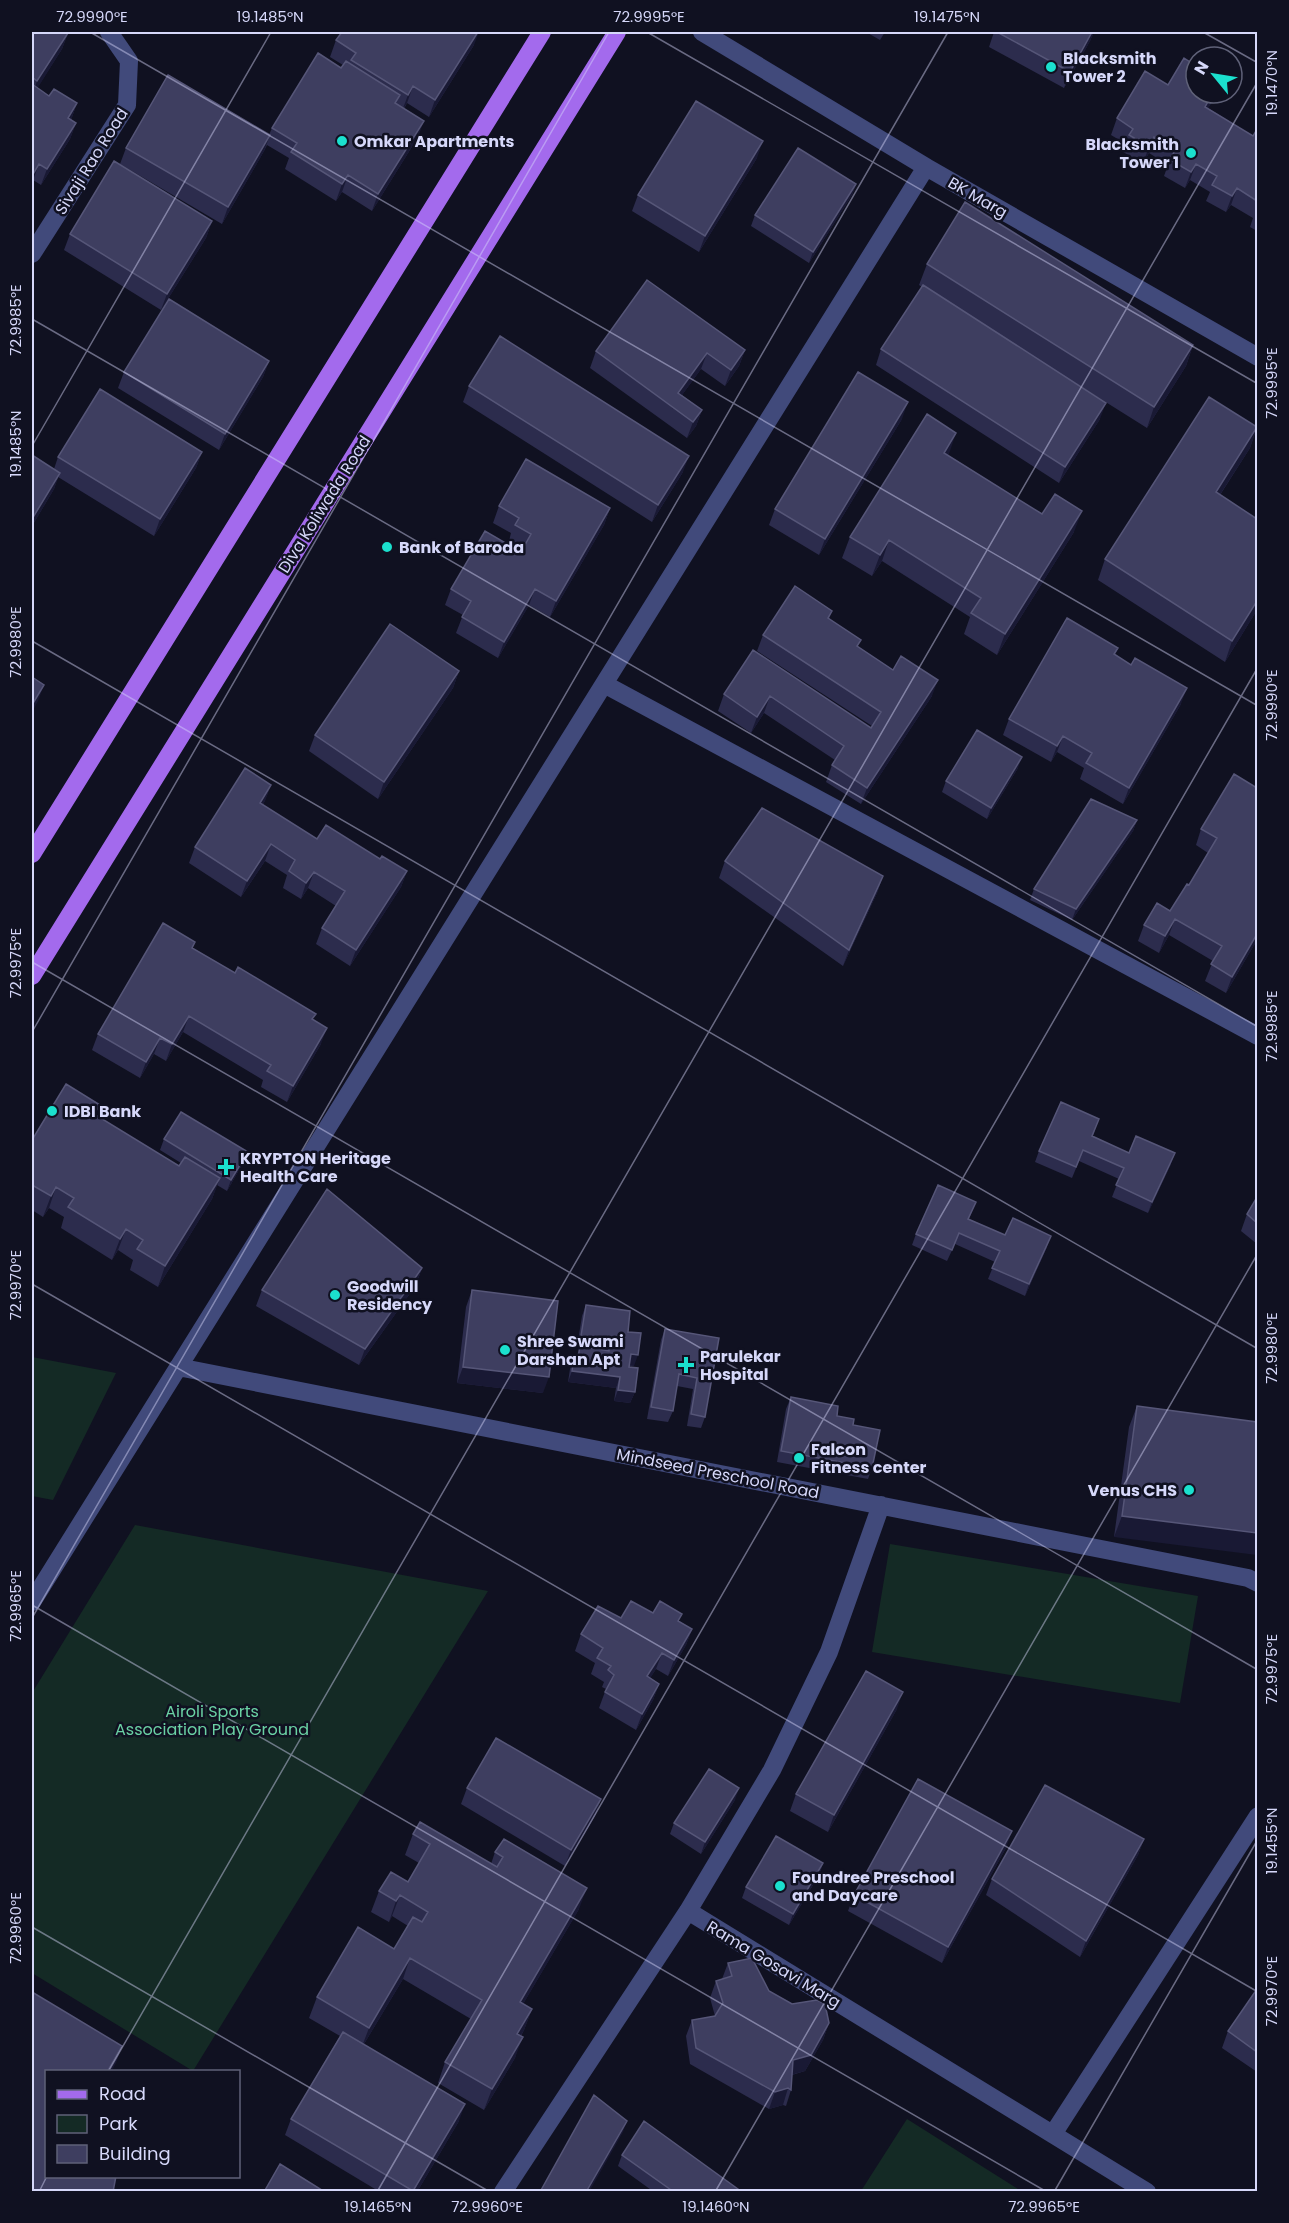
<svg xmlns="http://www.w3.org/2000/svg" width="1289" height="2223" font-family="Poppins,sans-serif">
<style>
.green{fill:#142a25}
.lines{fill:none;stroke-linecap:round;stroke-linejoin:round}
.minor{stroke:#414a7b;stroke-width:18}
.major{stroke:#a36aed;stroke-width:18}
.wall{fill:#2c2c4d}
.shaded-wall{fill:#191934}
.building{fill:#3e3e60;stroke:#565678;stroke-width:1.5}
.ticks{fill:none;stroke:#d6d8fa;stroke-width:1.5;stroke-opacity:0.45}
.poi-dot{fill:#1be0ce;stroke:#101121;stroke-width:2}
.labels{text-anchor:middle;stroke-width:5;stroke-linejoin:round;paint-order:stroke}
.poi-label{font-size:16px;font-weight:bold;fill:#d6d8fa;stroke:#101121;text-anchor:start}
.street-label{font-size:16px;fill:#d6d8fa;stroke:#101121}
.park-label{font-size:16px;fill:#6ad1a4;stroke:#101121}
.neatline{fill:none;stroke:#d6d8fa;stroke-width:2}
.ticks-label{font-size:15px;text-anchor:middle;fill:#d6d8fa}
</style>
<rect width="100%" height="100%" fill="#101121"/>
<path class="green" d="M32,1357L116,1373L53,1500L32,1496Z
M135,1525L488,1591L193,2071L32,1973V1693Z
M890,1544L1198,1596L1180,1703L872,1652Z
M907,2119L1021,2191H861Z"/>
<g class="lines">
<path class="minor" d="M702,32L926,167L1258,357
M32,254L127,105L129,61L109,32
M604,684L1258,1036
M178,1367L1248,1578L1258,1583
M32,1602L926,167
M688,1911L1147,2192
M1053,2134L1258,1816
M503,2192L688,1911L772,1770L829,1652L881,1505"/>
<path class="major" d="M32,854L542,32
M32,976L617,32"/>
</g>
<path class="wall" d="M32,32L68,33L62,49L37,88L49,96L77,103L71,120L76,123L70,139L41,185L33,180L32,182Z
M866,32H885L880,40Z
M994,32H1094L1090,41L1064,88L989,47Z
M336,40L474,45L429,117L407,103L404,109L418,137L372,211L342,192L336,201L285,169L289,158L267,145L264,151L222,224L120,164L126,148L269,135L272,128L341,68L343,65L330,57Z
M1168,85L1215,97L1208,108L1253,136L1257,129V231L1250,227L1253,218L1231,205L1226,212L1206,201L1210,192L1190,180L1185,188L1164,176L1168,165L1149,153L1143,163L1123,152L1126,144L1111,135L1117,118Z
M757,158L699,252L632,211L638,195Z
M856,184L852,195L809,263L751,226L755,215Z
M212,221L206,238L161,310L64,250L70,234Z
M927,264L1193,345L1186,366L1147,428L1069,379L1100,419L1059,483L876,365L881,349L922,287L919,285Z
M745,350L739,366L725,386L701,369L682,395L702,410L696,426L687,438L590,368L596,351Z
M269,361L263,377L219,450L118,388L124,372Z
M469,386L683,472L652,522L463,402Z
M902,419L819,555L769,525L775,509Z
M1257,427L1250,448L1220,495L1257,610L1225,662L1098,580L1105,559Z
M202,452L196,468L154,536L58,477L54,489L32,526V455L54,469L58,457Z
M949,454L948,455L1042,514L1074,532L997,655L964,634L970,617L882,561L872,576L842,558L850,537Z
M499,506L610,508L604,525L550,617L529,605L498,658L456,633L463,615L445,605L451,589L521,552L522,549L509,541L511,533L493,523Z
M832,611L829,619L858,647L932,696L861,804L826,782L832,765L835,760L764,713L751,733L718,711L724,694L753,650L871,728L872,726L757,651L763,635Z
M1118,648L1115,655L1181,704L1123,804L1080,779L1084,768L1057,752L1051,762L1003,735L1009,719Z
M459,671L453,688L378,799L309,751L315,735Z
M1018,768L987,819L942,792L946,781Z
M1234,774L1257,940L1226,993L1205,981L1213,961L1169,935L1159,953L1138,941L1144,925L1170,911L1189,885L1208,853L1196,845L1201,829Z
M271,785L263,805L317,839L380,859L407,871L401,887L350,966L316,944L322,928L336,906L308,888L301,899L283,888L287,875L265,861L241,897L189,863L195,847Z
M1137,820L1133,831L1072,920L1030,900L1034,889Z
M725,861L883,876L877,893L843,966L719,878Z
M193,948L314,1020L321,1044L287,1102L261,1087L263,1080L183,1032L166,1061L154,1054L140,1078L92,1050L98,1034Z
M96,1116L179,1166L181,1163L160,1150L164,1139L243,1163L227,1191L217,1185L212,1199L158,1287L130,1270L133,1260L118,1250L112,1260L61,1228L64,1217L49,1208L43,1217L32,1210V1140Z
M1095,1130L1093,1136L1129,1153L1171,1164L1148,1213L1112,1197L1119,1179L1079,1161L1072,1178L1035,1162L1039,1151Z
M1257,1197V1244L1241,1231L1247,1214Z
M976,1202L969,1219L1005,1235L1047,1247L1025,1296L988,1279L995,1262L955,1244L947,1261L912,1245L916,1234Z
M422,1268L416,1285L359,1365L256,1306L262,1290Z
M472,1290L543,1393L457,1383L466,1307Z
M586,1305L628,1332L634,1366H629L635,1392L630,1403L614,1401L616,1388L568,1382L570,1369L574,1358H576L580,1347H577L582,1316Z
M665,1329L719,1338L705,1417L701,1428L687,1426L693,1389L677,1386L673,1411L668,1422L647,1419L661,1340Z
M791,1397L837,1416L853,1425L872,1468L868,1479L777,1462L786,1409Z
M1137,1406L1257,1422L1114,1537L1129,1427Z
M653,1613L679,1621L692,1629L686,1645L668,1676L656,1669L650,1678L659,1684L653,1700L636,1730L599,1708L606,1689L602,1687L604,1682L591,1674L595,1663L575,1651L581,1634L621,1618Z
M897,1709L828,1832L790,1811L796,1794Z
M467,1788L601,1799L595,1816L565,1866L461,1804Z
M735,1800L701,1854L670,1834L674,1823Z
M413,1834L491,1864L495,1852L504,1839L579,1909L523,2004L532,2009L524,2030L521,2036L515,2058L484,2110L438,2083L445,2062L471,2019L403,1979L364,2044L459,2121L417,2192H380L285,2135L291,2119L340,2036L309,2018L317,1997L394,1949L408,1926L392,1916L389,1922L371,1912L379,1891L408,1882L419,1863L405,1855Z
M1144,1839L1138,1855L1080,1957L986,1895L992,1879Z
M1006,1848L942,1963L848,1911L854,1895Z
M823,1863L819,1875L789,1925L742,1898L746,1887Z
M728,1963L769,1991L829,2023L823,2040L805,2071L792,2075L791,2090L786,2106L783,2105L769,2109L690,2064L686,2036L692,2020L715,2016L710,1998L716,1981L722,1979Z
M1257,1989V2072L1222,2048L1228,2031Z
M622,2155L742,2192H654L618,2166Z"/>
<path class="shaded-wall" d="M478,32H479L474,45L429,117L435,100Z
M1092,32H1094L1090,41L1064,88L1070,72Z
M68,33L62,49L32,97L37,81Z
M413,86L407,103L402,111L408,95Z
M1213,93H1216L1215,97L1199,123L1205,107Z
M77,103L71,120L68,118Z
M424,121L418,137L372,211L378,194Z
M76,123L70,139L41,185L47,169Z
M270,135L264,151L222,224L228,207Z
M1154,137L1149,153L1143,163L1149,147Z
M763,141L757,158L699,252L705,236Z
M39,164L33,180L32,182V176Z
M1196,164L1190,180L1185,188L1191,172Z
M348,175L342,192L336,201L342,184Z
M856,184L852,195L809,263L813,252Z
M1237,188L1231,205L1226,212L1232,196Z
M212,221L206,238L161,310L167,294Z
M1193,345L1186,366L1147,428L1154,407Z
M745,350L739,366L725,386L731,370Z
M707,353L701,369L672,409L678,393Z
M269,361L263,377L219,450L225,434Z
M908,402L902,419L819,555L825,539Z
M1106,403L1100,419L1059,483L1065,467Z
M702,410L696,426L687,438L693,422Z
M1257,427L1250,448L1208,513L1216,492Z
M956,433L949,454L936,474L944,453Z
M202,452L196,468L154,536L160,519Z
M689,456L683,472L652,522L658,505Z
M60,473L54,489L32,526V519Z
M610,508L604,525L550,617L556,601Z
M1082,511L1074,532L997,655L1005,634Z
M889,540L882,561L872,576L880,555Z
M535,589L529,605L498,658L504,642Z
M1257,601V610L1225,662L1232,641Z
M459,671L453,688L378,799L384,782Z
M938,680L932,696L861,804L867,788Z
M44,685L38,701L32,712V705Z
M1187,688L1181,704L1123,804L1129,788Z
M770,696L764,713L751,733L757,717Z
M1063,736L1057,752L1051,762L1057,746Z
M1022,757L1018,768L987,819L991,808Z
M271,785L265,801L254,819L260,803Z
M1137,820L1133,831L1072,920L1076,909Z
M271,844L265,861L241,897L247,881Z
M407,871L401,887L350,966L356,950Z
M314,872L308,888L301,899L306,883Z
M883,876L877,893L843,966L849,950Z
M1175,919L1169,935L1159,953L1165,936Z
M1257,934V940L1226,993L1232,977Z
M189,1016L183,1032L166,1061L172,1044Z
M327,1028L321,1044L287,1102L293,1086Z
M160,1038L154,1054L140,1078L146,1062Z
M248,1152L243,1163L227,1191L231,1180Z
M1175,1153L1171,1164L1148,1213L1152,1202Z
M220,1178L212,1199L158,1287L165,1266Z
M56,1187L49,1208L43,1217L51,1196Z
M126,1229L118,1250L112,1260L120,1239Z
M1051,1236L1047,1247L1025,1296L1029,1284Z
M422,1268L416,1285L359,1365L365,1349Z
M581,1336L611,1340L607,1351L577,1347Z
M631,1354L638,1355L634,1366L627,1365Z
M463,1367L549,1377L543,1393L457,1383Z
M572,1371L620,1377L616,1388L568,1382Z
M618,1390L635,1392L630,1403L614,1401Z
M1122,1516L1257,1533V1555L1114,1537Z
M692,1629L686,1645L668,1676L674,1660Z
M662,1653L656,1669L641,1693L647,1676Z
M659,1684L653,1700L636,1730L642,1714Z
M903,1692L897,1709L828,1832L834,1815Z
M739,1788L735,1800L701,1854L705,1842Z
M601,1799L595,1816L565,1866L571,1850Z
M1012,1831L1006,1848L942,1963L948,1947Z
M1144,1839L1138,1855L1080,1957L1086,1941Z
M823,1863L819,1875L789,1925L793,1914Z
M587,1888L579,1909L512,2023L520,2002Z
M400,1895L392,1916L389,1922L396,1901Z
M410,1958L403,1979L361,2049L369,2028Z
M532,2009L524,2030L509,2055L517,2034Z
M829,2023L823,2040L805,2071L787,2076L793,2060Z
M523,2037L515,2058L484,2110L492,2089Z
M122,2046L116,2063L111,2072H107Z
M788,2088L783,2105L769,2109L775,2092Z
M465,2104L459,2121L417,2192H413Z
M627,2121L623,2132L589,2192H586Z"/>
<path class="building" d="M32,32H66L68,33L37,81L32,77Z
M342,32H478L435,100L413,86L408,95L351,60L356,53L336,40Z
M997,32H1092L1070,72Z
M318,53L341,68L346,61L400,95L395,103L424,121L378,194L348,175L342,184L291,152L297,143L272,128Z
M1184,58L1196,66V93H1213L1205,107L1253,136L1257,129V201L1237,188L1232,196L1212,185L1217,176L1196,164L1191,172L1170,160L1175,150L1154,137L1149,147L1129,135L1133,129L1117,118L1145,71L1168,85Z
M168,75L270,135L228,207L126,148Z
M32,84L49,96L54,89L77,103L68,118L76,123L47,169L39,164L32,176Z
M696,101L763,141L705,236L638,195Z
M798,148L856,184L813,252L755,215Z
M114,161L212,221L167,294L70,234Z
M965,202L1193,345L1154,407L927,264Z
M647,280L745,350L731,370L707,353L678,393L702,410L693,422L596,351Z
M923,285L1106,403L1065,467L881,349Z
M169,299L269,361L225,434L124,372Z
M500,336L689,456L658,505L469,386Z
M858,372L908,402L825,539L775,509Z
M100,389L202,452L160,519L58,457Z
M1209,397L1257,427L1216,492L1257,519V601L1232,641L1105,559Z
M927,414L956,433L944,453L1042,514L1055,494L1082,511L1005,634L971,613L981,598L889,540L880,555L850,537Z
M32,455L60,473L32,519Z
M526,459L610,508L556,601L535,589L504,642L462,617L471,601L451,589L485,531L521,552L531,534L515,525L519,518L499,506Z
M795,586L832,611L828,618L861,640L857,646L893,670L901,656L938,680L867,788L832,765L844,746L770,696L757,717L724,694L753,650L871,728L881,712L763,635Z
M1067,618L1118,648L1114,654L1131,665L1135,658L1187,688L1129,788L1086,763L1092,753L1063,736L1057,746L1009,719Z
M390,624L459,671L384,782L315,735Z
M32,677L44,685L32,705Z
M977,730L1022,757L991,808L946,781Z
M245,768L271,785L260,803L317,839L326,825L380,859L382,856L407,871L356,950L322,928L345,891L314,872L306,883L289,871L295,860L271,844L247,881L195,847Z
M1234,774L1257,788V934L1232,977L1211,964L1222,946L1175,919L1165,936L1144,925L1157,903L1170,911L1187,884L1189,885L1217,838L1201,829Z
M1091,799L1137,820L1076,909L1034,889Z
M762,808L883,876L849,950L725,861Z
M163,923L195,942L192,948L235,973L238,967L316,1014L312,1019L327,1028L293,1086L267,1071L271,1065L189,1016L172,1044L160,1038L146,1062L98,1034Z
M66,1084L100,1105L94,1114L179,1166L185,1157L220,1178L165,1266L137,1249L143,1240L126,1229L120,1239L68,1207L74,1198L56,1187L51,1196L32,1185V1140Z
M1061,1102L1099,1119L1092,1136L1129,1153L1136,1136L1175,1153L1152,1202L1116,1185L1124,1168L1083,1150L1076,1167L1039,1151Z
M181,1112L248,1152L231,1180L164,1139Z
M938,1185L976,1202L968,1219L1005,1235L1013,1218L1051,1236L1029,1284L992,1268L1000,1251L959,1233L952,1250L916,1234Z
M327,1189L422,1268L365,1349L262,1290Z
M1257,1197V1223L1247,1214Z
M472,1290L558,1301L549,1377L463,1367Z
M586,1305L630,1311L628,1332L641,1333L638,1355L631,1354L629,1367L638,1368L635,1392L618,1390L620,1377L572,1371L574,1358H578L580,1346L609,1351L611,1340L581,1336Z
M665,1329L719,1338L705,1417L691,1414L697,1378L679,1374L673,1411L651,1407Z
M791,1397L838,1406L837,1416L854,1419L853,1425L880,1430L872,1468L781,1451Z
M1137,1406L1257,1422V1533L1122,1516Z
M631,1601L653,1613L660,1601L682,1614L678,1621L692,1629L674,1660L662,1653L647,1676L659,1684L642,1714L605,1692L614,1675L608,1670L611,1666L597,1658L603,1648L581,1634L598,1606L621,1618Z
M866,1671L903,1692L834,1815L796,1794Z
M496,1738L601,1799L571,1850L467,1788Z
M709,1769L739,1788L705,1842L674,1823Z
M918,1779L1012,1831L948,1947L854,1895Z
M1045,1785L1144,1839L1086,1941L992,1879Z
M420,1822L497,1867L503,1857L495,1852L504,1839L587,1888L520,2002L532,2009L517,2034L523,2037L492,2089L445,2062L482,2000L410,1958L369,2028L317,1997L358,1927L394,1949L413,1917L422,1922L428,1912L400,1895L396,1901L379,1891L391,1872L408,1882L430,1844L413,1834Z
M776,1836L823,1863L793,1914L746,1887Z
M752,1958L769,1991L792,2004L817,2000L825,2004L829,2023L811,2055L793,2060L791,2090L788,2088L775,2092L696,2048L692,2020L715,2016L723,2003L716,1981L732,1976L728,1963Z
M1257,1989V2052L1228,2031Z
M32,1992L122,2046L107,2072H46V2176H116L113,2192H32Z
M343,2032L465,2104L413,2191L291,2119Z
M594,2095L627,2121L586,2192H540Z
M644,2121L742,2192H674L622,2155Z
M280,2164L325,2192H264Z"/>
<path class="ticks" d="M90,32L1258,706M647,32L1258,384M1203,32L1258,63M32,319L1258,1027M32,446L271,32M32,641L1258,1349M32,962L1258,1670M32,1032L609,32M32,1284L1258,1992M32,1605L1047,2192M32,1618L948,32M32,1927L490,2192M108,2072L1258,81M39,2192L47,2176M377,2192L1258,667M715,2192L1258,1253M1054,2192L1258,1839"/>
<g class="poi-dot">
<circle cx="1051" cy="67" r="6"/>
<circle cx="342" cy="141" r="6"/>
<circle cx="1191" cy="153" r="6"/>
<circle cx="387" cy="547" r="6"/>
<circle cx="52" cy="1111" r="6"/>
<path d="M223 1158h6v6h6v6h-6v6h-6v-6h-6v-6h6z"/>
<circle cx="335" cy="1295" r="6"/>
<circle cx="505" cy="1350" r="6"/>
<path d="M683 1356h6v6h6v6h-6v6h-6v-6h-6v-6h6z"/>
<circle cx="799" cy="1458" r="6"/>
<circle cx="1189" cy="1490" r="6"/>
<circle cx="780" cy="1886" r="6"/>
</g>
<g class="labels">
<g class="poi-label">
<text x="1063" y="64">Blacksmith<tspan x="1063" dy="18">Tower 2</tspan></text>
<text x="354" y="147">Omkar Apartments</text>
<text x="1179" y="150" text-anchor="end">Blacksmith<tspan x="1179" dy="18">Tower 1</tspan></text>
<text x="399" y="553">Bank of Baroda</text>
<text x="64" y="1117">IDBI Bank</text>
<text x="240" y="1164">KRYPTON Heritage<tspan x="240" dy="18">Health Care</tspan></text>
<text x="347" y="1292">Goodwill<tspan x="347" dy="18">Residency</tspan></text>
<text x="517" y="1347">Shree Swami<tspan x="517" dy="18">Darshan Apt</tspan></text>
<text x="700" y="1362">Parulekar<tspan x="700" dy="18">Hospital</tspan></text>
<text x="811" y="1455">Falcon<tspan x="811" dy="18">Fitness center</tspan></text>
<text x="1177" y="1496" text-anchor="end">Venus CHS</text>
<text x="792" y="1883">Foundree Preschool<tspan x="792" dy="18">and Daycare</tspan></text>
</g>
<g class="street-label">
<text transform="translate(91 161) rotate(-58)" y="6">Sivaji Rao Road</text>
<text transform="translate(978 197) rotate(30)" y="6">BK Marg</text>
<text transform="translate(324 504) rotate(-58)" y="6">Diva Koliwada Road</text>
<text transform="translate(718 1473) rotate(11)" y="6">Mindseed Preschool Road</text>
<text transform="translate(774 1964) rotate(31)" y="6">Rama Gosavi Marg</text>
</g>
<g class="park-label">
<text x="212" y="1717">Airoli Sports<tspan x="212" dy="18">Association Play Ground</tspan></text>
</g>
</g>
<rect width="1289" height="2223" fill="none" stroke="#101121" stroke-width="66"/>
<rect x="45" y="2070" width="195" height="108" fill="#101121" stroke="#5f6178" stroke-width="1.5"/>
<rect x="57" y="2090" width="30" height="9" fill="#a36aed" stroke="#5f6178" stroke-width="1.5"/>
<text x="99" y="2100" font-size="18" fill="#d6d8fa">Road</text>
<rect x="57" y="2115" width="30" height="18" fill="#142a25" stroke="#5f6178" stroke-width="1.5"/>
<text x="99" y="2130" font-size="18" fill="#d6d8fa">Park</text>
<rect x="57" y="2145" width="30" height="18" fill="#3e3e60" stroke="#5f6178" stroke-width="1.5"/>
<text x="99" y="2160" font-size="18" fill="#d6d8fa">Building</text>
<g transform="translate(1214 75) rotate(300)"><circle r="28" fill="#101121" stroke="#5f6178" stroke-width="1.5"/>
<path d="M0-4.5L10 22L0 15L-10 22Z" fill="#1be0ce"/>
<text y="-9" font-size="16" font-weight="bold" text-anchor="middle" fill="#d6d8fa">N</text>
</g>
<rect x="33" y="33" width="1223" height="2157" class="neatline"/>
<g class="ticks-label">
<text x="92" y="22">72.9990°E</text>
<text x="270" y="22">19.1485°N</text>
<text x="649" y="22">72.9995°E</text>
<text x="947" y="22">19.1475°N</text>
<text transform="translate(1272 83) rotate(-90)" y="5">19.1470°N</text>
<text transform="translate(16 320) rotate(-90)" y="5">72.9985°E</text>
<text transform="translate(1272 383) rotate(-90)" y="5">72.9995°E</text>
<text transform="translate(16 444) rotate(-90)" y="5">19.1485°N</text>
<text transform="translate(16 642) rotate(-90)" y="5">72.9980°E</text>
<text transform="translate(1272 705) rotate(-90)" y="5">72.9990°E</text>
<text transform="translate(16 963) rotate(-90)" y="5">72.9975°E</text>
<text transform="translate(1272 1026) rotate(-90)" y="5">72.9985°E</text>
<text transform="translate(16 1285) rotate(-90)" y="5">72.9970°E</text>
<text transform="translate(1272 1348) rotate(-90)" y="5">72.9980°E</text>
<text transform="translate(16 1606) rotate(-90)" y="5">72.9965°E</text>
<text transform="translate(1272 1669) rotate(-90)" y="5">72.9975°E</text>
<text transform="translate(1272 1841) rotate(-90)" y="5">19.1455°N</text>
<text transform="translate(16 1928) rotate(-90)" y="5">72.9960°E</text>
<text transform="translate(1272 1991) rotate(-90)" y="5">72.9970°E</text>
<text x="378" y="2212">19.1465°N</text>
<text x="487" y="2212">72.9960°E</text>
<text x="716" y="2212">19.1460°N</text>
<text x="1044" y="2212">72.9965°E</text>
</g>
</svg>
